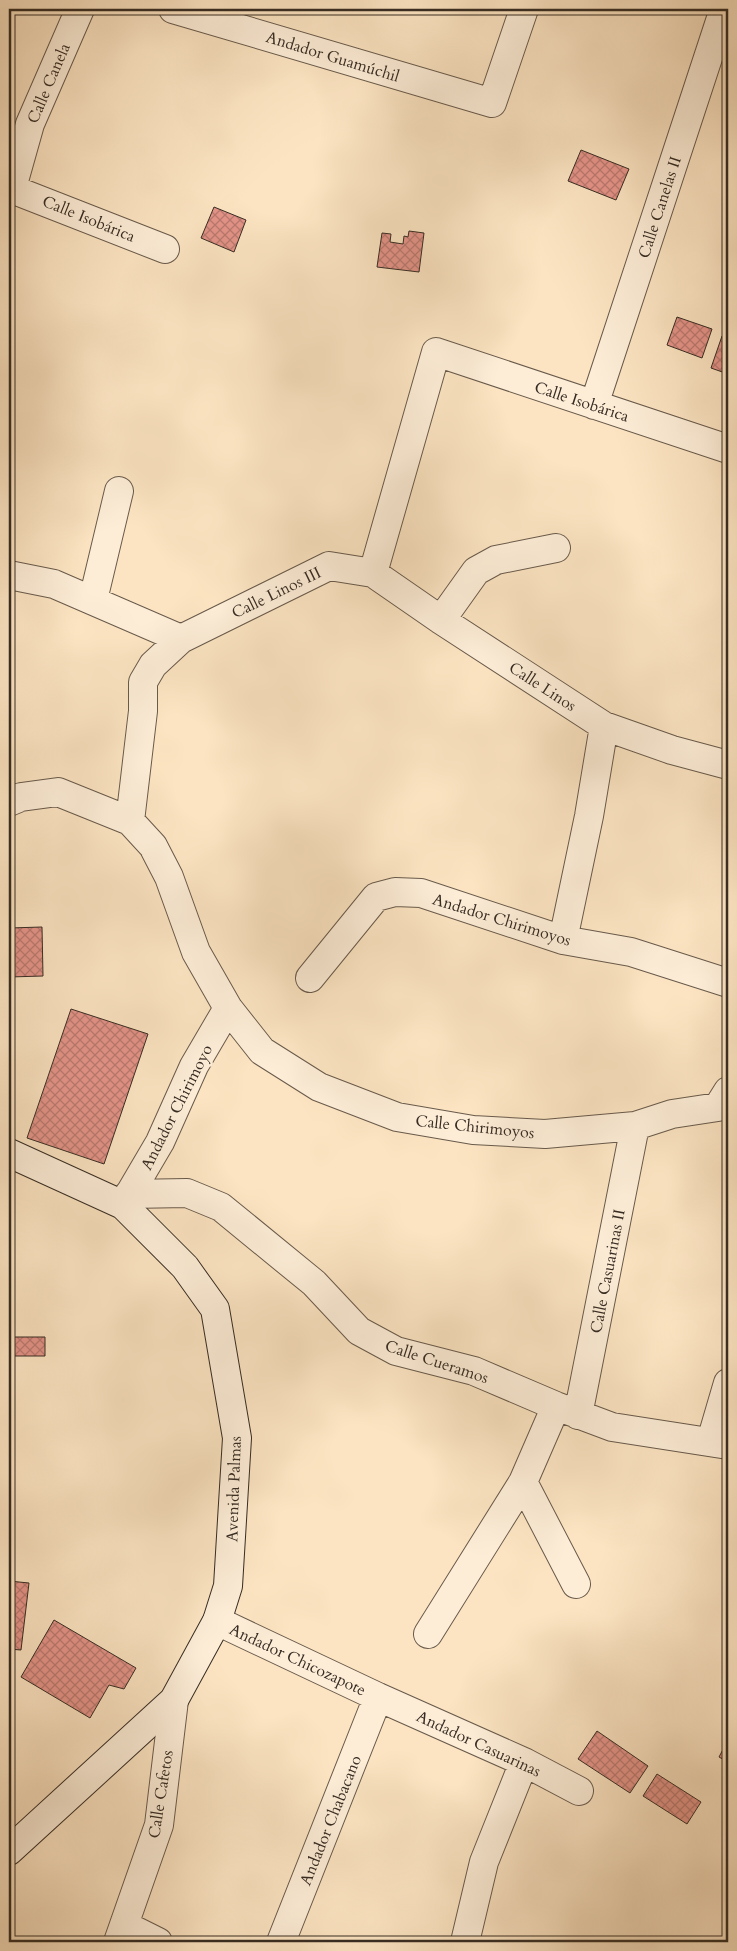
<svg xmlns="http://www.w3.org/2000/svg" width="737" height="1951" font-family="Cardo,serif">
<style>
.building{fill:url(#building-cross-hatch);stroke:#362c23}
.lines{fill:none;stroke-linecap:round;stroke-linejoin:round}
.minor-casing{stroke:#685a4b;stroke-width:30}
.secondary-casing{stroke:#362c23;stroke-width:30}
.minor{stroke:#fdedd7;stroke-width:28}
.secondary{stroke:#fdedd7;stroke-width:28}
.labels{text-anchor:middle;stroke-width:5;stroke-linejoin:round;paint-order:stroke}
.street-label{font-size:16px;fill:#362c23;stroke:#fdedd7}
</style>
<defs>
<pattern id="building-cross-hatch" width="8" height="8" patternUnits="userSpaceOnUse" patternTransform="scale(1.25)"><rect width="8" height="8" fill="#e59489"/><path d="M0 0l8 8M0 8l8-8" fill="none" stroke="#ba7970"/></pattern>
</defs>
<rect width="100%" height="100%" fill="#fce4c2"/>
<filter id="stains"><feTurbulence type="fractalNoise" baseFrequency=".004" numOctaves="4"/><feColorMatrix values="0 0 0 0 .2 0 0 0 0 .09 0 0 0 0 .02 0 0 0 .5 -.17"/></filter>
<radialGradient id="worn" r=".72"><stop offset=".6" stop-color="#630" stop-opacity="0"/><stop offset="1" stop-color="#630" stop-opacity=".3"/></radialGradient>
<path class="building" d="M581,150L629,169L616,200L568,181Z
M214,207L246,220L234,252L201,238Z
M409,231L424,233L419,272L377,267L382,233L391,234L390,242L403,244L404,236L408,237Z
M677,317L712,329L702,358L667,345Z
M722,336L728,339V374L711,368Z
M42,927L43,976L9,977V928Z
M71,1009L148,1034L104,1164L27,1138Z
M9,1337H45V1356H9Z
M9,1581L29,1583L21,1650L9,1649Z
M54,1620L136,1668L124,1689L109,1685L90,1718L21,1677Z
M597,1731L648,1766L630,1793L578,1759Z
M728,1740V1762L719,1757Z
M657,1774L701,1802L687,1824L643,1796Z"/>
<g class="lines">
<g class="minor-casing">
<path id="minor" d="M173,9L492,103L524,9
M9,188L165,249
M12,188L30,124L80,9
M594,405L724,9
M373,573L436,352L728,449
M9,575L54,584L181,639
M93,600L119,491
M441,620L476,571L496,560L556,548
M9,802L21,797L58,792L130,821L153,846L169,877L196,952L228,1008L262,1051L319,1087L397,1117L473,1130L545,1134L635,1126L672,1114L718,1107L728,1091
M130,821L143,711V682L153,665L181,639L329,566L373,573L441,620L604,726L672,750L728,765
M563,940L589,816L604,726
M310,978L376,897L395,892L421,893L563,940L631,952L728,983
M129,1194L187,1193L221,1207L314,1283L359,1331L396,1351L474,1371L556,1406L612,1427L728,1445
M123,1205L160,1142L194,1066L228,1008
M578,1415L635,1126
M711,1441L728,1383
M523,1482L576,1584
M217,1621L378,1697L524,1762L579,1791
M428,1634L523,1482L556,1406
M124,1925L158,1942
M118,1942L159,1825L174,1700
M281,1942L378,1697
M465,1942L484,1862L524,1762"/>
</g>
<g class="secondary-casing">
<path id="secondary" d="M9,1153L123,1205L185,1267L215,1309L237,1438L228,1586L217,1621L174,1700L9,1851"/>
</g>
<use href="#minor" class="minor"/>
<use href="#secondary" class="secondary"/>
</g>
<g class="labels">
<g class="street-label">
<text transform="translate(333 56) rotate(17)" y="6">Andador Guamúchil</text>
<text transform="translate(48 83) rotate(-67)" y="6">Calle Canela</text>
<text transform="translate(659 207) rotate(-72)" y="6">Calle Canelas II</text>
<text transform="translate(89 218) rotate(22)" y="6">Calle Isobárica</text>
<text transform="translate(582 401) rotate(18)" y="6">Calle Isobárica</text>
<text transform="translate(276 592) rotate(-26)" y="6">Calle Linos III</text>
<text transform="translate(543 686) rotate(33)" y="6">Calle Linos</text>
<text transform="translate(502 919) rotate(17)" y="6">Andador Chirimoyos</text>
<text transform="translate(176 1107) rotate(-63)" y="6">Andador Chirimoyo</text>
<text transform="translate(475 1126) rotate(6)" y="6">Calle Chirimoyos</text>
<text transform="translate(607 1271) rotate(-79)" y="6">Calle Casuarinas II</text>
<text transform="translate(437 1361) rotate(18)" y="6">Calle Cueramos</text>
<text transform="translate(233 1489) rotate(-88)" y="6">Avenida Palmas</text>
<text transform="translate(298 1659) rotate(25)" y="6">Andador Chicozapote</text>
<text transform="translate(479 1743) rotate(25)" y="6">Andador Casuarinas</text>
<text transform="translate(160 1794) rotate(-81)" y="6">Calle Cafetos</text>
<text transform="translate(330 1820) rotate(-68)" y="6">Andador Chabacano</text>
</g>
</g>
<rect width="737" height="1951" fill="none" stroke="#fce4c2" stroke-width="30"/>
<rect x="10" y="10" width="717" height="1931" fill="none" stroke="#362c23" stroke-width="2.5"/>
<rect x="15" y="15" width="707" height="1921" fill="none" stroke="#362c23"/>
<rect width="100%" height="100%" filter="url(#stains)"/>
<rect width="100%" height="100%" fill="url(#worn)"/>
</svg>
